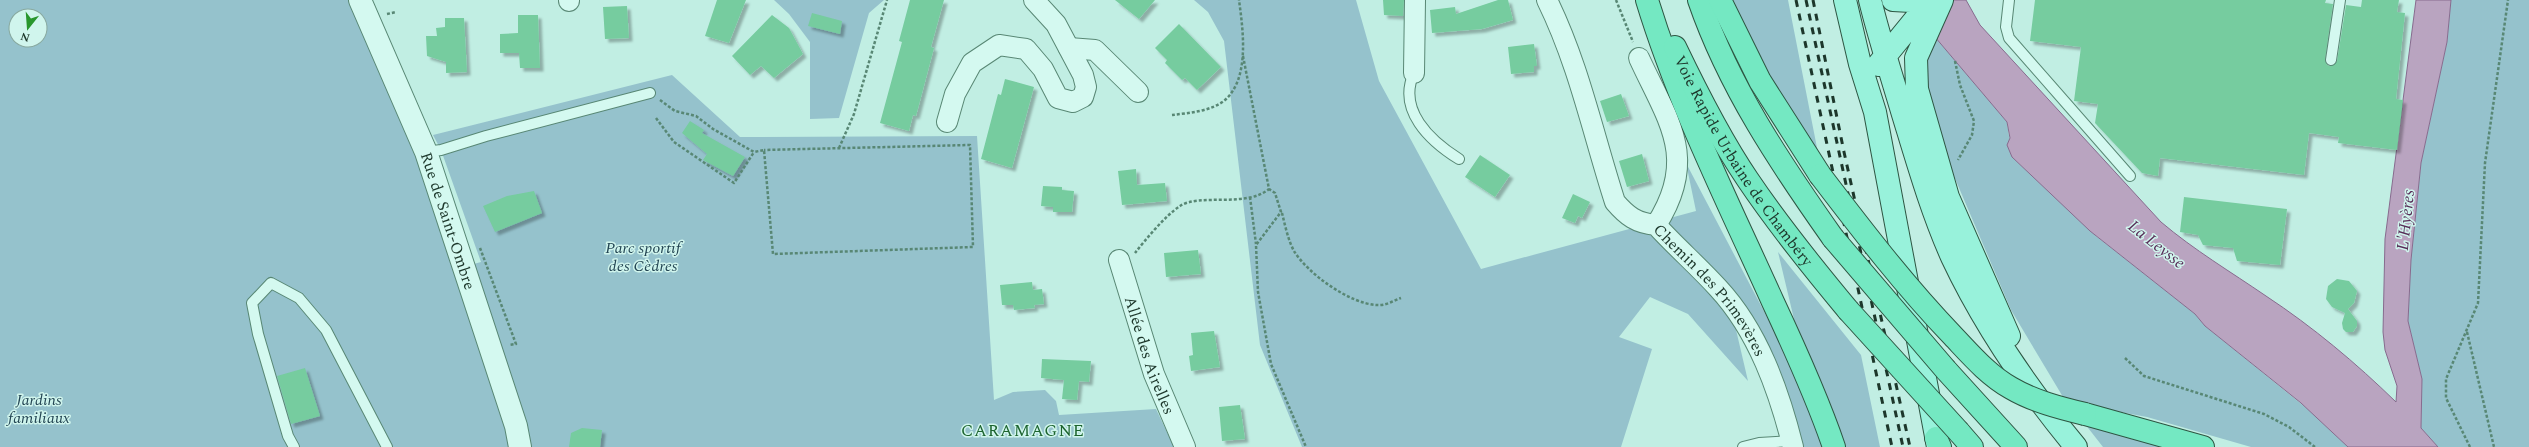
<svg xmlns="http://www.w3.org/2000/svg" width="2529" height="447" font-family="Spectral,serif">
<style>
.green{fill:#95c2cc;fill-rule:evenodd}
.water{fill:#b9a4c0;stroke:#876b8e}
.building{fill:#76cc9f;filter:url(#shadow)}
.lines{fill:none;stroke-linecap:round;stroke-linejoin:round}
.service-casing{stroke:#588774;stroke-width:12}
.minor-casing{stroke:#588774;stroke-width:22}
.tertiary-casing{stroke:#588774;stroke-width:24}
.primary-casing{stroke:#2d5542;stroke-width:24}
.trunk-casing{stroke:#2d5542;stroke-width:24}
.path{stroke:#588774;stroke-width:2.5;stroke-dasharray:3 2;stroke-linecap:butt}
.service{stroke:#d4f9f0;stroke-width:10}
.minor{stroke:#d4f9f0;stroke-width:20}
.tertiary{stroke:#d4f9f0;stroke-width:22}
.primary{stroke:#98f2db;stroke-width:22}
.trunk{stroke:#74e8c2;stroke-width:22}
.rail{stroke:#1d372b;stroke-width:3;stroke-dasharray:7 7;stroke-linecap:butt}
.trunk-bridge-casing{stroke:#2d5542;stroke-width:24;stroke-linecap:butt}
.trunk-bridge{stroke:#74e8c2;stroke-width:22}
.labels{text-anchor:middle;stroke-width:3;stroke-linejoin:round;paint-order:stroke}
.street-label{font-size:16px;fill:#1d372b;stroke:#d0f5ed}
.park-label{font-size:16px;font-style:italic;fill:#234553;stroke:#d0f5ed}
.water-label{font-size:17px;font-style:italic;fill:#572c57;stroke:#d0f5ed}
.neighbourhood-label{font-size:17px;letter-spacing:1px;fill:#1c642f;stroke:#d0f5ed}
</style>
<defs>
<filter id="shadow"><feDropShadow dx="3.5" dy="3.5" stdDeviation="1" flood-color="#0004"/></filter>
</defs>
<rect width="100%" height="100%" fill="#c1eee3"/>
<path class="green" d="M0,0H352L422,159L515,447H0ZM16,16H40V40H16Z
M774,0H884L869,13L839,118L810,119V42L789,14Z
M1194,0H1356L1379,81L1481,269L1696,211L1686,163L1799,378L1824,447H1804L1782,383L1726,287L1748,381L1688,314L1650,297L1619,337L1652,349L1621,447H1302L1260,345L1224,41L1208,12Z
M1730,0H1788L1819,158L1771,83Z
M2451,0H2529V447H2438L2421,428L2422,379L2408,321L2411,260L2421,163L2447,42Z
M1935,37L2007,122L2012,157L2096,236L2195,314L2205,326L2310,411L2348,447H2251L2147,417L2066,402L2011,310L1942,148L1926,91L1925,62Z
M672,75L740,137L977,136L994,400L1013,392L1045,390L1056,401L1059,415L1156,409L1174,447H524L470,265L481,262L441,150L433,135Z
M1778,252L1861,355L1880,447H1840L1799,340Z
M2085,424L2166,447H2103Z"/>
<path class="water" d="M1913,0H1966L1980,25L2161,222C2194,250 2231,272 2266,296C2313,327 2356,363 2396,402L2397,386L2385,350L2383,332L2385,239L2416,0H2451L2447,42L2421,163L2411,260L2408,321L2422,379L2421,428L2438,447H2348L2301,403L2205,326L2195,314L2090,231L2012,157L2007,145L2010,138L2007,122L1935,37Z"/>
<path class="building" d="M717,0H746L729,43L705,36Z
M910,0H944L931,47L934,48L916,116L913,115L909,131L880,123L902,42L899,41Z
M1115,0H1155L1139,19Z
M1383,0H1404L1403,16L1384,15Z
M1498,0H1508L1513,20L1482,29L1432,33L1430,10L1455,7L1456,14Z
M2035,0H2326L2325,3L2333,4L2325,59L2327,65L2330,66L2337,61L2346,5L2361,7L2362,0H2399L2397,12L2405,13L2396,99L2403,100L2397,150L2338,143L2339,137L2309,133L2304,175L2160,158L2158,176L2142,173L2095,123L2098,104L2074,101L2081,47L2030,41Z
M627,6L629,38L605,39L603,7Z
M812,13L842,21L840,34L808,26Z
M518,15H538L540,68H520L519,53H500V34L518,33Z
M772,15L789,28L803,54L774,78L761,66L750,75L732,56Z
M445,18H464L467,72L446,73V62L427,56L426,36H437L436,28L445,27Z
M1179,24L1221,67L1197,90L1185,78L1182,80L1165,63L1167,60L1155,48Z
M1534,44L1537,66H1534V72L1511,74L1508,47Z
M1005,79L1034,87L1012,168L981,159L998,94L1001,95Z
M1621,94L1629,116L1607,122L1600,101Z
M690,121L704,130L702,133L745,157L733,176L703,160L707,154L682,133Z
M1642,154L1649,181L1627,187L1619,161Z
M1480,155L1510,175L1495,197L1465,177Z
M1136,169L1137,185L1165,183L1167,201L1122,205L1118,171Z
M1043,186L1062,187V190L1074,191L1072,212H1053V207L1041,206Z
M534,191L542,213L495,232L483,206L507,196Z
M1573,194L1590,202L1582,218L1578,216L1575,223L1562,218Z
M2184,197L2287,209L2280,265L2237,261L2233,248L2203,245L2198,235L2180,232Z
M1198,250L1201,274L1166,277L1164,253Z
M2337,279L2349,281L2357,291L2354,303L2348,309L2357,321V326L2353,332H2346L2343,329L2342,323L2345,313L2332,307L2326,299L2328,286Z
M1032,282L1033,290L1042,289L1044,304L1034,305L1035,308L1014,310L1013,305H1002L1000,285Z
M1214,331L1220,367L1191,371L1189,356L1193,355L1191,333Z
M1042,359L1091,361L1089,382L1079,381L1077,400L1062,399L1064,380L1041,378Z
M305,368L320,416L291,424L277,376Z
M1240,405L1245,439L1222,441L1219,407Z
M582,428L602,430L600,447H569L571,433Z"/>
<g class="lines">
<g class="service-casing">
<path id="service" d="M2009,0L2006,27L2009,38L2130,176
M2331,60L2340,0
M1414,73C1397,110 1430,141 1459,159
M426,152L441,150L486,136L650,93
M294,447L288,436L258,334L252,303L271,283L299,298L326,330L387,447
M1743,447L1759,443L1792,441"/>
</g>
<g class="minor-casing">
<g id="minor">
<path d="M569,0V1"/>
<path id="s1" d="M1547,0C1579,65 1593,134 1615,202C1627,216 1636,223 1656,225C1676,247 1698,266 1718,288C1758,331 1779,391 1793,447"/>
<path d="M1069,48L1095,50L1138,92"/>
<path d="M1639,58C1668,121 1699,158 1656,225"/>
<path d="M1414,73L1415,0"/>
<path d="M947,122L955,94L972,63L999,45L1026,49L1043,69L1058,98L1073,102L1083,97L1086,87L1083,75L1056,24L1034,0"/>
<path id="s2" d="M1119,260L1154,374L1185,447"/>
</g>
</g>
<g class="tertiary-casing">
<g id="tertiary">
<path id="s3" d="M360,0L426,152L516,426L520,447"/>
</g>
</g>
<g class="primary-casing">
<path id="primary" d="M1845,0L1860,64L1875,112L1938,447
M1870,0C1879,37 1891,74 1902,111C1917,160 1931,210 1952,257C1984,325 2028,389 2076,447
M1893,0L1929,2
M1942,0L1916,58L1917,89L1948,197L2009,336
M1878,65L1931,0"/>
</g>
<g class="trunk-casing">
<g id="trunk">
<path d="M1647,0C1679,105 1728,202 1773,302C1795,349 1817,397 1834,447"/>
<path d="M1699,0C1729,87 1780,163 1833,238"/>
<path d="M1720,0L1760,81L1820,175"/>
<path id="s4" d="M1675,47C1697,93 1720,139 1748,180C1779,226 1813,268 1848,310"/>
<path d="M1946,370L2016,447"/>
<path d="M2085,414L2203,447"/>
<path d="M1959,432L1972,447"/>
<path d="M1936,438L1940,447"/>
</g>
</g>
<path class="path" d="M1616,0L1633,42
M387,14L396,12
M1243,56L1269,189L1275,193L1281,212L1256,245L1258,292L1271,364L1306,447
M1955,61L1960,85L1974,121L1972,135L1958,160
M660,100L675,111L696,116L713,129L754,152L764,150L773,254L973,247L970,145L764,150
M1172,115C1189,113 1212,111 1225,100C1250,78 1243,30 1239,0
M656,118L674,142L734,183L754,152
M839,148L854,114L887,0
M1250,197L1256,244
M1282,213C1285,225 1288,240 1294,251C1308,274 1350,304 1377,305C1385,306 1393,301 1401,298
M480,248L516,344L509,345
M1135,253C1146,239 1165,216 1180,206C1200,193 1246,208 1269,189
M2467,332L2494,447
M2125,358L2144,376L2264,414L2289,427L2315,447
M2470,447L2446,398V379L2478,303L2485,163L2508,0"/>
<use href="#service" class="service"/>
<use href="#minor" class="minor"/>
<use href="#tertiary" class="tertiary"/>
<use href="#primary" class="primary"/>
<use href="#trunk" class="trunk"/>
<path class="rail" d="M1796,0L1892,447
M1806,0L1903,447
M1813,0L1844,152L1910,447"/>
<g class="trunk-bridge-casing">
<path id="trunk-bridge" d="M1820,175C1862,230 1904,285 1953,336C1971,355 1988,375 2011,388C2033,401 2060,408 2085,414
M1833,238L1946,370
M1848,310L1959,432"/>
</g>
<use href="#trunk-bridge" class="trunk-bridge"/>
</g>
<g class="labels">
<g class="street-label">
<text dy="6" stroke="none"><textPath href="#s4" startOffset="133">Voie Rapide Urbaine de Chambéry</textPath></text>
<text dy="6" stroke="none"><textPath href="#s3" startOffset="238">Rue de Saint-Ombre</textPath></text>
<text dy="6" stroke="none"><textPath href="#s1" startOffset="347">Chemin des Primevères</textPath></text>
<text dy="6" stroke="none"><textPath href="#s2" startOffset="100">Allée des Airelles</textPath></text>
</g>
<g class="park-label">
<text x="643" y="253">Parc sportif<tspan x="643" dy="18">des Cèdres</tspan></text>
<text x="39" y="405">Jardins<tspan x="39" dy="18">familiaux</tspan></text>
</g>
<g class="water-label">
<text transform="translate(2405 220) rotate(-84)" y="6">L'Hyères</text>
<text transform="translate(2157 244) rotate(38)" y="6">La Leysse</text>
</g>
<g class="neighbourhood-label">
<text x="1023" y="436">CARAMAGNE</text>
</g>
</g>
<g transform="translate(28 28) rotate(197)"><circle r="19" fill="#d0f5ed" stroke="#88a99f"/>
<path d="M0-3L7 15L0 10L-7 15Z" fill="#28972e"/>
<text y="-6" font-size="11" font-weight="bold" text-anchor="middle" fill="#1d372b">N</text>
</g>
</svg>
